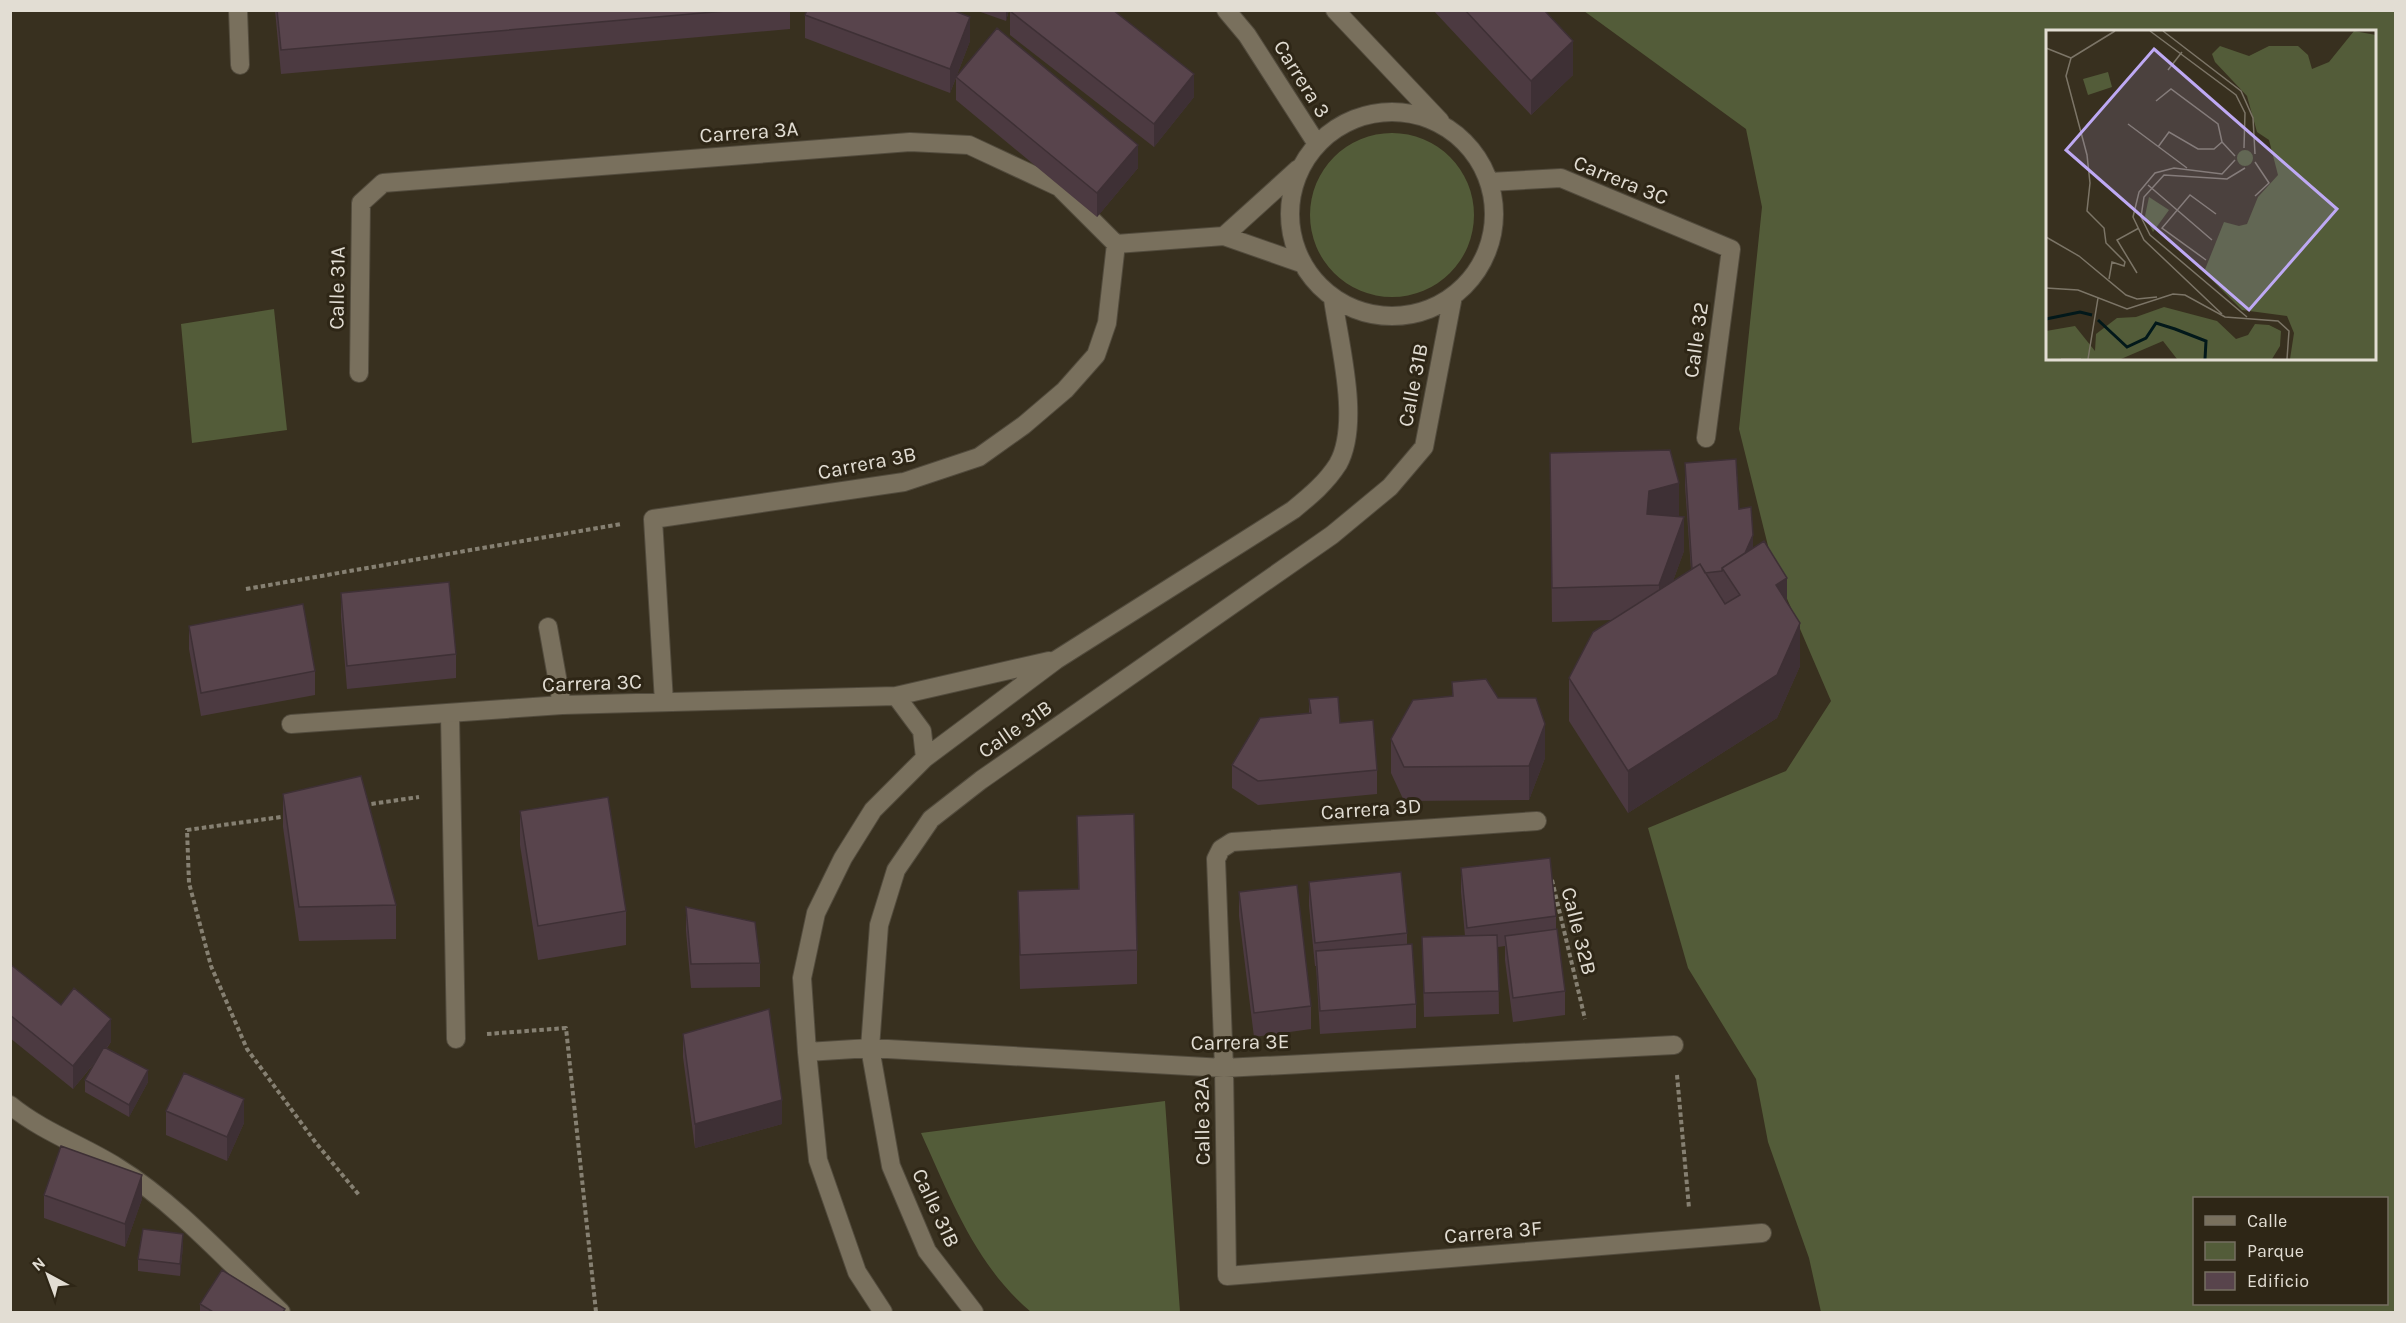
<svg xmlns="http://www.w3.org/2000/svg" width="2406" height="1323" font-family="Karla,sans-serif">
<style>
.green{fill:#535c39;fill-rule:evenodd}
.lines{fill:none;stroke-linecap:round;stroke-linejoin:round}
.lane-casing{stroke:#524b3d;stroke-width:20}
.street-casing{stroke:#524b3d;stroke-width:20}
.path{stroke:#868072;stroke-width:4;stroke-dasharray:4.5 3;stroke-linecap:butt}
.lane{stroke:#79705d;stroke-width:18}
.street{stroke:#79705d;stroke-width:18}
.wall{fill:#4c3a41}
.shaded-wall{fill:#3e3035}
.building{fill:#58444c;stroke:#3e3035;stroke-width:1.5}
.labels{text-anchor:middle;stroke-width:6;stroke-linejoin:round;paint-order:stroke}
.street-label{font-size:21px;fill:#e2ddd3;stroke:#2e2616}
.inset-river{fill:none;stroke:#02181a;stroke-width:3}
.inset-road{fill:none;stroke:#7c7567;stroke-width:1.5}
.view{fill:#bea9f4;fill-opacity:0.15;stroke:#bea9f4;stroke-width:3}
.inset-edge{fill:none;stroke:#e2ddd3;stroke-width:3}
</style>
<rect width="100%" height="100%" fill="#38301f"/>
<path class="green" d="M1584,11H2395V1312H1821L1809,1258L1768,1142L1756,1079L1688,968L1648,828L1786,771L1831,701L1773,566L1739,429L1762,207L1746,129ZM2048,32H2374V358H2048ZM2194,1198H2386V1304H2194Z
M1310 215a82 82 0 1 1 164 0a82 82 0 1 1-164 0Z
M274,309L287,430L192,443L181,324Z
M1165,1101L1180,1312H1031C976,1266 950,1197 921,1133Z"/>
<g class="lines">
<g class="lane-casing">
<path id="lane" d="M548,627L562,705
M450,714L456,1039"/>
</g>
<g class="street-casing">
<path id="street" d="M238,10L240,65
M1226,10L1247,35L1317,144
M1335,10L1440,121
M1290 214a102 102 0 1 1 204 0a102 102 0 1 1-204 0Z
M1490,182L1561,178L1731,249L1706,438
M1224,236L1298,169
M1116,244L1224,236L1301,263
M359,373L361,203L383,183L910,142L969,145L1059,187L1116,244
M896,696L922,731L925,758
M664,702L653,519L904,482L979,457L1024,425L1065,390L1096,355L1107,323L1116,244
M291,724L562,705L896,696L1049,661
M1537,821L1232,842L1221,849L1216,859L1224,1068L1227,1276L1762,1233
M807,1052L870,1048L1224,1068L1674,1045
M10,1105C43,1132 82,1145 117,1167C177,1204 230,1264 281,1312
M883,1312L857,1272L818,1160L807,1052L802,978L816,913L843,858L873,810L925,758L1056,660L1293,510C1310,496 1326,483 1338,464C1361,423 1339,343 1333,299
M974,1312L927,1251L891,1166L870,1048L879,925L896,870L931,819L981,780L1332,535L1390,487L1424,447L1453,296"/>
</g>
<path class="path" d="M246,589L621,524
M364,805L419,797
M288,816L187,830L189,883L211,966L247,1049L316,1143L359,1195
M1552,880L1585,1019
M487,1034L566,1028L596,1312
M1677,1075L1689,1208"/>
<use href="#lane" class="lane"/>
<use href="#street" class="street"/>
</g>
<path class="wall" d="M275,10H790V29L281,74Z
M975,10H1009L1006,21Z
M1433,10H1544L1573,75L1531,115Z
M1010,11L1194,97L1154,147L1010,35Z
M805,15L970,41L957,75L1138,168L1097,217L956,100V78L950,93L805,38Z
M1550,453L1679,517L1684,551L1673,581L1691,570L1685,486V463L1739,509L1753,548L1787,603L1800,666L1777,718L1628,813L1569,721V678L1612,620L1552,622Z
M341,593L456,654V678L347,689L341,617Z
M189,626L315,671V695L201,716L189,649Z
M1452,682L1498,698L1545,758L1529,800L1404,801L1391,773V739L1452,696Z
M1309,699L1340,723L1377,770V794L1258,805L1232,788V765L1309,714Z
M283,794L396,905V939L299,941L283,827Z
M520,811L626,911V945L538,960L520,845Z
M1077,816L1137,950V984L1020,989L1018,891L1078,889Z
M1461,868L1556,916V929L1565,991V1015L1513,1022L1505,960V946L1498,947L1499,1014L1424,1017L1422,937L1465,936L1461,892Z
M1309,882L1407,933V944L1416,1004V1028L1320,1034L1316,966H1315L1309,906Z
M1239,892L1311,1006V1029L1254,1037L1239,916Z
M686,907L760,963V987L691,988L686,931Z
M10,964L61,1005L111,1042L107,1048L148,1082L129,1117L85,1092V1080L97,1060L73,1089L10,1038Z
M683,1034L782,1124L695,1148L683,1057Z
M166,1111L244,1123L227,1161L166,1135Z
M44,1195L142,1199L125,1247L44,1218Z
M183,1246L180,1276L138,1271V1259Z
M200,1304L285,1312H200Z"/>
<path class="shaded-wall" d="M1006,10H1009L1006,21Z
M970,17V41L950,93V69Z
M1573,41V75L1531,115V81Z
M1194,74V97L1154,147V124Z
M1138,145V168L1097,217V193Z
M1679,483V517L1647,514L1649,491Z
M1684,517V551L1659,619V585Z
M1753,535V559L1738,594V570Z
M1787,578V620L1776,585Z
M1800,623V666L1777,718L1628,813V771Z
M1545,724V758L1529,800V766Z
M111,1019V1042L73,1089V1066Z
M148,1070V1082L129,1117V1105Z
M244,1099V1123L227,1161V1137Z
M782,1100V1124L695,1148V1124Z
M142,1175V1199L125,1247V1224Z
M183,1234V1246L180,1276V1264Z"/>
<path class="building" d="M277,10H737L281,50Z
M807,10H952L970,17L950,69L805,15Z
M1011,10H1113L1194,74L1154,124L1010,11Z
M1465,10H1544L1573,41L1531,81Z
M997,28L1138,145L1097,193L956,77Z
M1670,450L1679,483L1649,491L1647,514L1684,517L1659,585L1552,588L1550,453Z
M1736,459L1739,509L1751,507L1753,535L1745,553L1722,568V571L1705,573L1700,564L1692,569L1685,463Z
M1764,541L1787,578L1776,585L1800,623L1777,675L1628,771L1569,678L1593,632L1700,564L1725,604L1740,595L1722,568Z
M449,582L456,654L347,666L341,593Z
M303,604L315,671L201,693L189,626Z
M1486,679L1498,698H1536L1545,724L1529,766L1404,767L1391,739L1413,700L1453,696L1452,682Z
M1338,697L1340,723L1373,720L1377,770L1258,781L1232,765L1260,718L1311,713L1309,699Z
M361,776L396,905L299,907L283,794Z
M608,797L626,911L538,926L520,811Z
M1134,814L1137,950L1020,955L1018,891L1079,889L1077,816Z
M1550,858L1556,916L1467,928L1461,868Z
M1401,872L1407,933L1315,943L1309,882Z
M1297,885L1311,1006L1254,1013L1239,892Z
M686,907L755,922L760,963L691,964Z
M1557,929L1565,991L1513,998L1505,936Z
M1497,935L1499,991L1424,993L1422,937Z
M1412,944L1416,1004L1320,1011L1316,951Z
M10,964L61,1005L74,988L111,1019L73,1066L10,1015Z
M769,1009L782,1100L695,1124L683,1034Z
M104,1047L148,1070L129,1105L85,1080Z
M184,1073L244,1099L227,1137L166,1111Z
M61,1146L142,1175L125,1224L44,1195Z
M143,1229L183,1234L180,1264L138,1259Z
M222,1270L285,1309L283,1312H213L200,1304Z"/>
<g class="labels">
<g class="street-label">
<text transform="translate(1302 79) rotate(58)" y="7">Carrera 3</text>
<text transform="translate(749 132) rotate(-4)" y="7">Carrera 3A</text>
<text transform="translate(1621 180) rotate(22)" y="7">Carrera 3C</text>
<text transform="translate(337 288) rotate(-89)" y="7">Calle 31A</text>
<text transform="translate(1696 340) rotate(-82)" y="7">Calle 32</text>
<text transform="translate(1413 385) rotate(-79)" y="7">Calle 31B</text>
<text transform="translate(867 463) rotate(-11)" y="7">Carrera 3B</text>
<text transform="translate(592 683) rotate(-2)" y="7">Carrera 3C</text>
<text transform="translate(1015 729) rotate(-35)" y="7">Calle 31B</text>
<text transform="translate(1371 809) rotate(-4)" y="7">Carrera 3D</text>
<text transform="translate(1579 931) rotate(76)" y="7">Calle 32B</text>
<text transform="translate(1240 1042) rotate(-1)" y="7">Carrera 3E</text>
<text transform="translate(1202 1121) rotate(-91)" y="7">Calle 32A</text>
<text transform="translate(936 1208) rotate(65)" y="7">Calle 31B</text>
<text transform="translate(1493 1232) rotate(-5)" y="7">Carrera 3F</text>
</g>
</g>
<g transform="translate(2046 30)">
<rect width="330" height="330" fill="#38301f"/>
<path d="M308,1L330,5V329H244L248,303L241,286L196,280L158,242L178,192L193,196L201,194L212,167L232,145L223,110L211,102L201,66L169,32L166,24L174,16L203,26L223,16H252L262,25L266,39L283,32ZM62,42L66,57L42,65L37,49ZM191 128a8 8 0 1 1 16 0a8 8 0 1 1-16 0ZM103,167L123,180L107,202L99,186ZM118,277L171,291L190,309L202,305L209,294L223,295L235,301L234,316L226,329H131L117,311L75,329H0V301L29,296L49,321L50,304L71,288L90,287Z" fill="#535c39"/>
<path class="inset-river" d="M0,289L34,282L46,285M52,290L81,317L100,308L110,293L129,299L160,311L159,329"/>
<path class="inset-road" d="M104,1L190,65L199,83L198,118M117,1L195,61L207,88L209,124M0,18L25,28L20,46L41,125L44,153L41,181L58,198L60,213L79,232L78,236L66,232L63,249M25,28L69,1M122,40L136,22M110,71L125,59L172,94L176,112M82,94L141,138M176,112L189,126M112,117L123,102L152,119H168L176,112M199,138L181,149L118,145L98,167L95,187L104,205L201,287M102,155L166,210M209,166L223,153L209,132M0,207L33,226L80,265L91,269L111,267M160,230L116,198L144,165L170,184M91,243L71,210L93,198M0,258L32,260L81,279L127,264L139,265L179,287L232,291L243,301L241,329M176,284L98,210L87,187L93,162L109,143L128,138L176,144L189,130M15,329H35M42,329L52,268"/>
<path class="view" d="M108,19L291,179L203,280L20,120Z"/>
<rect width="330" height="330" class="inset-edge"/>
</g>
<rect width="2406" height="1323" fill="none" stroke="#e2ddd3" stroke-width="24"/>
<rect x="2193" y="1197" width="195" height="108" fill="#2e2616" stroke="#766f62" stroke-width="1.5"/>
<rect x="2205" y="1216" width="30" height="9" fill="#79705d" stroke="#766f62" stroke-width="1.5"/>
<text x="2247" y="1227" font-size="18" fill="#e2ddd3">Calle</text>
<rect x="2205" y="1242" width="30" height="18" fill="#535c39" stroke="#766f62" stroke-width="1.5"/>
<text x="2247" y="1257" font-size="18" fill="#e2ddd3">Parque</text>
<rect x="2205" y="1272" width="30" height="18" fill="#58444c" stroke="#766f62" stroke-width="1.5"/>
<text x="2247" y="1287" font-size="18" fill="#e2ddd3">Edificio</text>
<g transform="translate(48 1275) rotate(319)" stroke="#2e2616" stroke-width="4.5" paint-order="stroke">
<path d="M0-4.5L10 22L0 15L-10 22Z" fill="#e2ddd3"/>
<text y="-9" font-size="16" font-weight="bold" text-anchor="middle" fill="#e2ddd3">N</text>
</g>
</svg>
